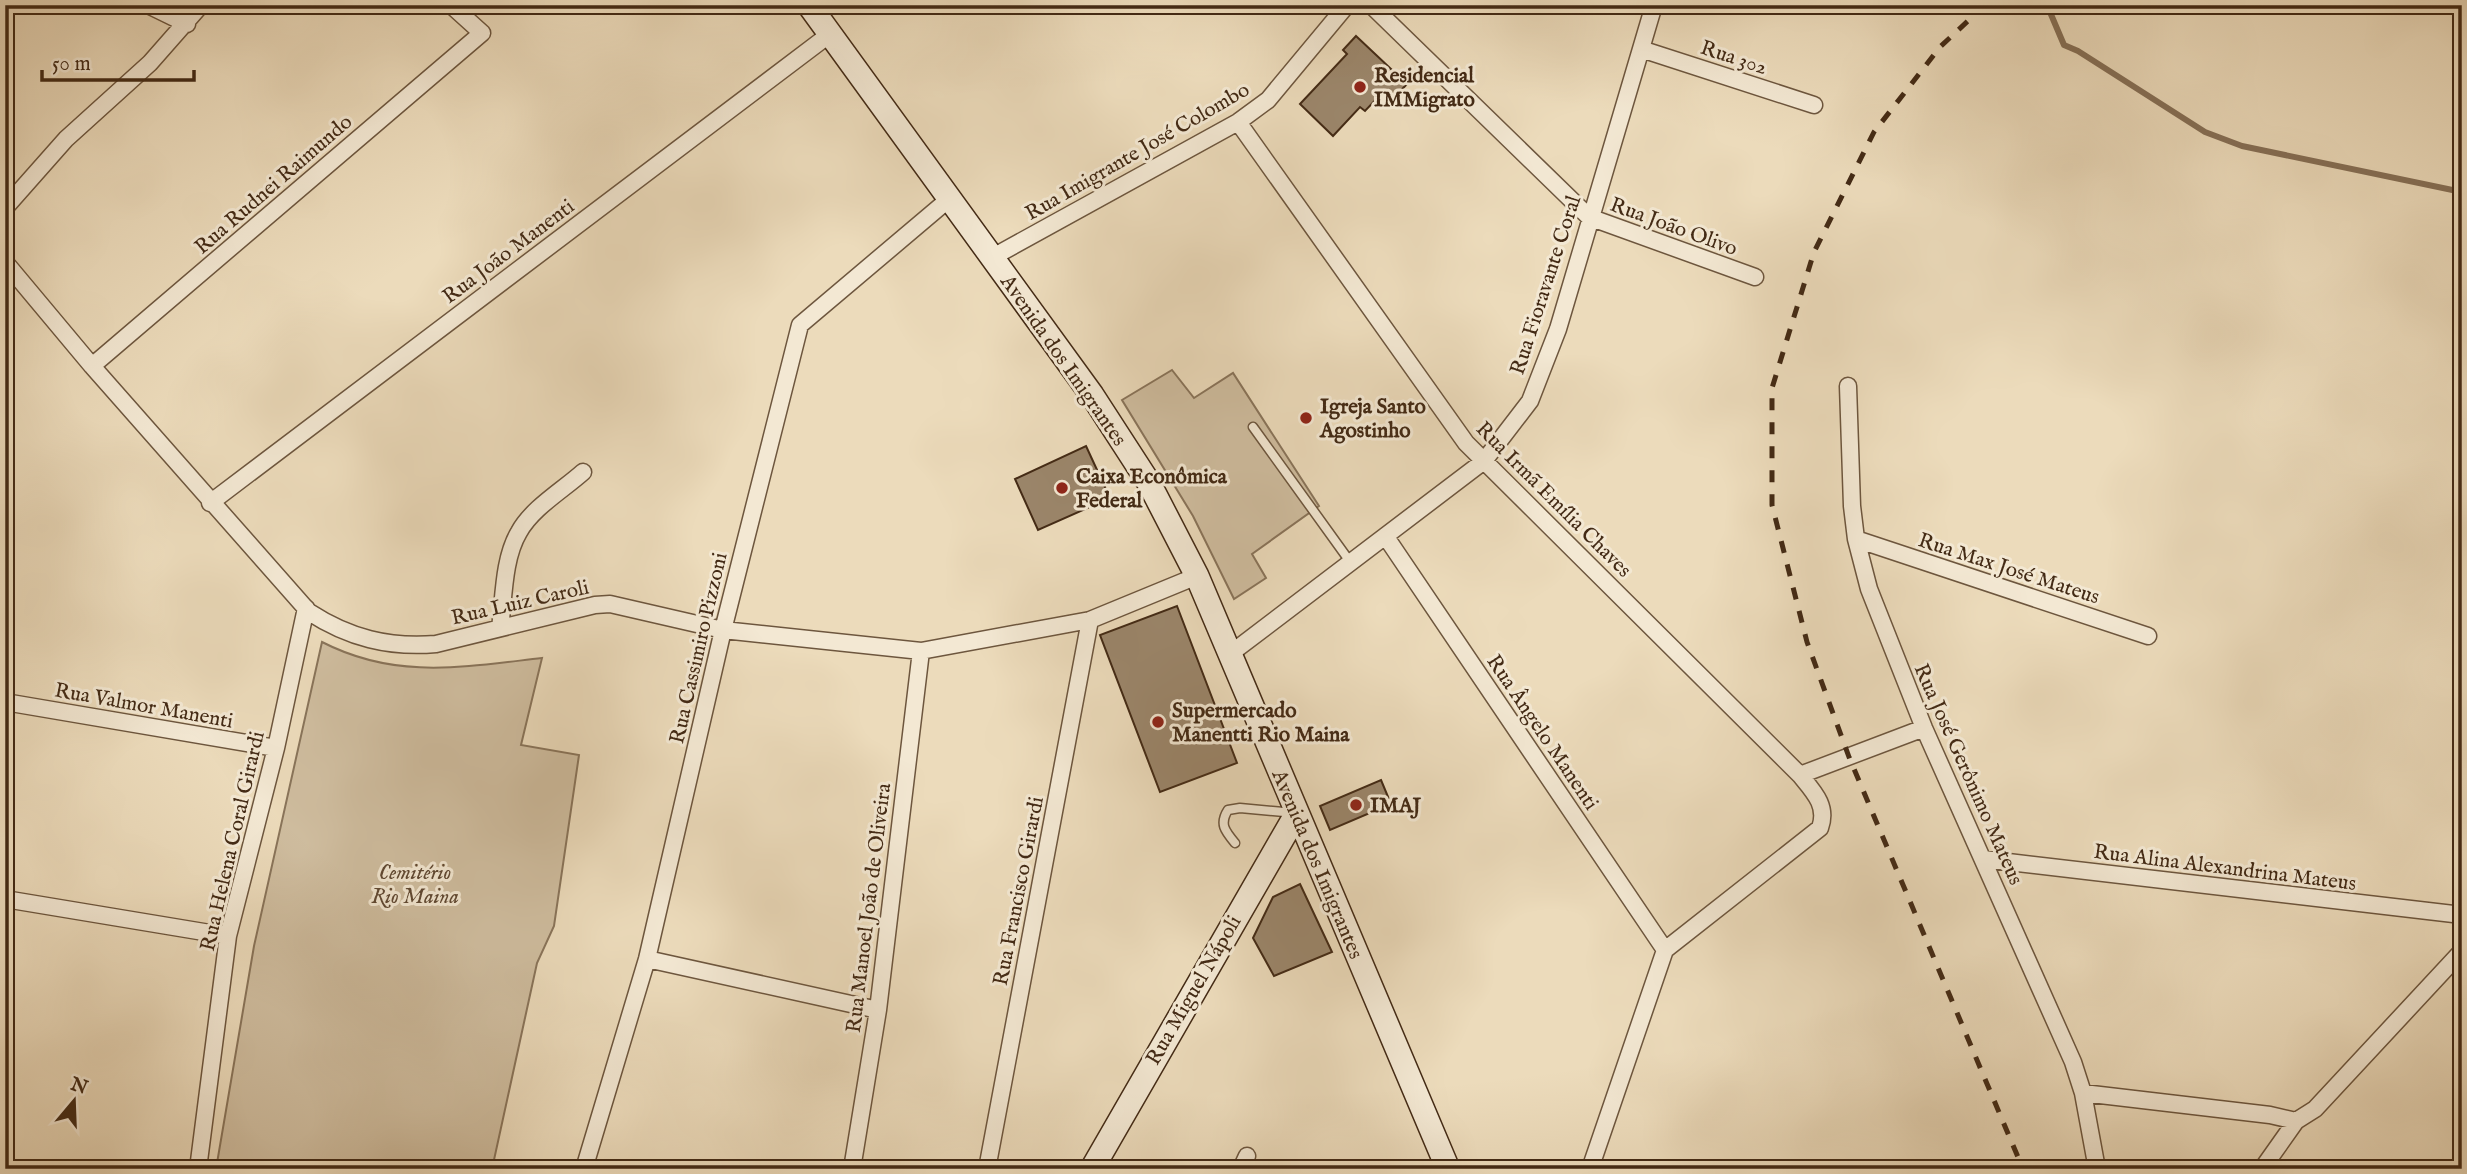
<svg xmlns="http://www.w3.org/2000/svg" width="2467" height="1174" font-family="'IM FELL English',serif">
<style>
.green{fill:#cfbd9f;stroke:#89745a;stroke-width:2}
.lines{fill:none;stroke-linecap:round;stroke-linejoin:round}
.stream{stroke:#867057;stroke-width:6}
.building{fill:#9b866b;stroke:#432a15;stroke-width:2}
.lane-casing{stroke:#6d563e;stroke-width:11}
.street-casing{stroke:#6d563e;stroke-width:19}
.secondary-casing{stroke:#432a15;stroke-width:26}
.lane{stroke:#f3e8d3;stroke-width:8}
.street{stroke:#f3e8d3;stroke-width:16}
.secondary{stroke:#f3e8d3;stroke-width:23}
.rail{stroke:#432a15;stroke-width:5;stroke-dasharray:12 12;stroke-linecap:butt}
.poi-dot{fill:#8f2418;stroke:#f3e8d3;stroke-width:2.5}
.labels{text-anchor:middle;stroke-width:6;stroke-linejoin:round;paint-order:stroke}
.street-label{font-size:21px;fill:#432a15;stroke:#f3e8d3}
.poi-label{font-size:21px;font-weight:bold;fill:#432a15;stroke:#f3e8d3;text-anchor:start}
.park-label{font-size:21px;font-style:italic;fill:#5f4731;stroke:#f3e8d3}
</style>
<rect width="100%" height="100%" fill="#ecdbbb"/>
<filter id="stains"><feTurbulence type="fractalNoise" baseFrequency=".00286" numOctaves="4"/><feColorMatrix values="0 0 0 0 .2 0 0 0 0 .09 0 0 0 0 .02 0 0 0 .5 -.17"/></filter>
<radialGradient id="worn" r=".72"><stop offset=".6" stop-color="#630" stop-opacity="0"/><stop offset="1" stop-color="#630" stop-opacity=".3"/></radialGradient>
<path class="green" d="M1172,370L1194,398L1233,373L1319,506L1252,554L1266,578L1234,599L1193,516L1122,400Z
M322,642C396,680 463,667 542,658L521,745L579,755L554,926L537,963L492,1169H216L254,946Z"/>
<g class="lines">
<path class="stream" d="M2047,5L2064,45L2078,51L2205,132L2242,146L2462,192"/>
</g>
<path class="building" d="M1356,36L1407,84L1393,99L1384,91L1365,111L1360,107L1333,136L1300,104L1347,54L1343,50Z
M1086,446L1110,498L1038,530L1015,479Z
M1177,606L1237,763L1160,792L1100,635Z
M1381,780L1391,804L1330,830L1320,806Z
M1300,884L1332,952L1274,976L1253,938L1273,897Z"/>
<g class="lines">
<g class="lane-casing">
<path id="lane" d="M1253,427L1351,563
M1235,843C1225,831 1219,824 1228,810L1240,808L1295,813"/>
</g>
<g class="street-casing">
<path id="street" d="M148,5L187,24
M1371,5L1589,217L1755,277
M1641,49L1814,105
M1238,122L1466,443L1800,775
M5,208L66,139L150,63L201,5
M991,258L1238,122L1268,100L1347,5
M5,262L92,366L309,612C349,638 389,648 436,644L595,605L610,604L723,630L921,651L1090,620L1197,576
M92,366L482,33L451,5
M1848,386L1852,506L1856,539L1869,589L1924,728L2073,1062L2083,1093L2097,1169
M210,503L830,34
M1386,537L1665,950
M1856,539L2148,636
M500,628C504,598 503,559 519,532C532,508 563,490 583,472
M1230,654L1484,461L1530,401L1558,329L1654,5
M5,702L276,748
M1983,859L2462,915
M5,899L228,936
M647,959L878,1010
M2083,1093L2270,1115L2296,1121
M198,1169L228,936L276,748L306,608
M584,1169L647,959L723,630L800,325L949,199
M852,1169L878,1010L921,651
M987,1169L1090,620
M1241,1169L1247,1156
M1590,1169L1665,950L1820,828C1828,806 1814,792 1800,775L1924,728
M2262,1169L2296,1121L2315,1109L2462,951"/>
</g>
<g class="secondary-casing">
<path id="secondary" d="M809,5L1092,395L1149,483L1197,576L1448,1169
M1092,1169L1297,813"/>
</g>
<use href="#lane" class="lane"/>
<use href="#street" class="street"/>
<use href="#secondary" class="secondary"/>
<path class="rail" d="M1985,5L1940,47L1874,132L1814,252L1772,388V505L1807,642L1849,757L2023,1169"/>
</g>
<g class="poi-dot">
<circle cx="1360" cy="87" r="7"/>
<circle cx="1306" cy="418" r="7"/>
<circle cx="1062" cy="488" r="7"/>
<circle cx="1158" cy="722" r="7"/>
<circle cx="1356" cy="805" r="7"/>
</g>
<g class="labels">
<g class="street-label">
<text transform="translate(1734 57) rotate(18)" y="7">Rua 302</text>
<text transform="translate(1137 151) rotate(-30)" y="7">Rua Imigrante José Colombo</text>
<text transform="translate(273 184) rotate(-41)" y="7">Rua Rudnei Raimundo</text>
<text transform="translate(1674 226) rotate(20)" y="7">Rua João Olivo</text>
<text transform="translate(508 251) rotate(-37)" y="7">Rua João Manenti</text>
<text transform="translate(1545 285) rotate(-72)" y="7">Rua Fioravante Coral</text>
<text transform="translate(1064 360) rotate(55)" y="7">Avenida dos Imigrantes</text>
<text transform="translate(1554 499) rotate(45)" y="7">Rua Irmã Emília Chaves</text>
<text transform="translate(2009 568) rotate(18)" y="7">Rua Max José Mateus</text>
<text transform="translate(520 602) rotate(-13)" y="7">Rua Luiz Caroli</text>
<text transform="translate(698 648) rotate(-77)" y="7">Rua Cassimiro Pizzoni</text>
<text transform="translate(144 705) rotate(10)" y="7">Rua Valmor Manenti</text>
<text transform="translate(1543 732) rotate(56)" y="7">Rua Ângelo Manenti</text>
<text transform="translate(1969 774) rotate(66)" y="7">Rua José Gerônimo Mateus</text>
<text transform="translate(232 841) rotate(-77)" y="7">Rua Helena Coral Girardi</text>
<text transform="translate(1318 864) rotate(67)" y="7">Avenida dos Imigrantes</text>
<text transform="translate(2225 867) rotate(7)" y="7">Rua Alina Alexandrina Mateus</text>
<text transform="translate(1018 891) rotate(-79)" y="7">Rua Francisco Girardi</text>
<text transform="translate(868 908) rotate(-83)" y="7">Rua Manoel João de Oliveira</text>
<text transform="translate(1193 990) rotate(-60)" y="7">Rua Miguel Nápoli</text>
</g>
<g class="poi-label">
<text x="1374" y="82">Residencial<tspan x="1374" dy="24">IMMigrato</tspan></text>
<text x="1320" y="413">Igreja Santo<tspan x="1320" dy="24">Agostinho</tspan></text>
<text x="1076" y="483">Caixa Econômica<tspan x="1076" dy="24">Federal</tspan></text>
<text x="1172" y="717">Supermercado<tspan x="1172" dy="24">Manentti Rio Maina</tspan></text>
<text x="1370" y="812">IMAJ</text>
</g>
<g class="park-label">
<text x="415" y="879">Cemitério<tspan x="415" dy="24">Rio Maina</tspan></text>
</g>
</g>
<rect width="2467" height="1174" fill="none" stroke="#ecdbbb" stroke-width="28"/>
<rect x="7" y="7" width="2453" height="1160" fill="none" stroke="#432a15" stroke-width="3.5"/>
<rect x="14" y="14" width="2439" height="1146" fill="none" stroke="#432a15" stroke-width="2"/>
<g transform="translate(74 1101) rotate(19)" stroke="#f3e8d3" stroke-width="5" paint-order="stroke">
<path d="M0-5L12 26L0 18L-12 26Z" fill="#432a15"/>
<text y="-10" font-size="19" font-weight="bold" text-anchor="middle" fill="#432a15">N</text>
</g>
<path d="M42 70v10h152v-10" fill="none" stroke="#432a15" stroke-width="3.5"/>
<text x="52" y="70" font-size="21" fill="#432a15" stroke="#f3e8d3" stroke-width="5" paint-order="stroke">50 m</text>
<rect width="100%" height="100%" filter="url(#stains)"/>
<rect width="100%" height="100%" fill="url(#worn)"/>
</svg>
